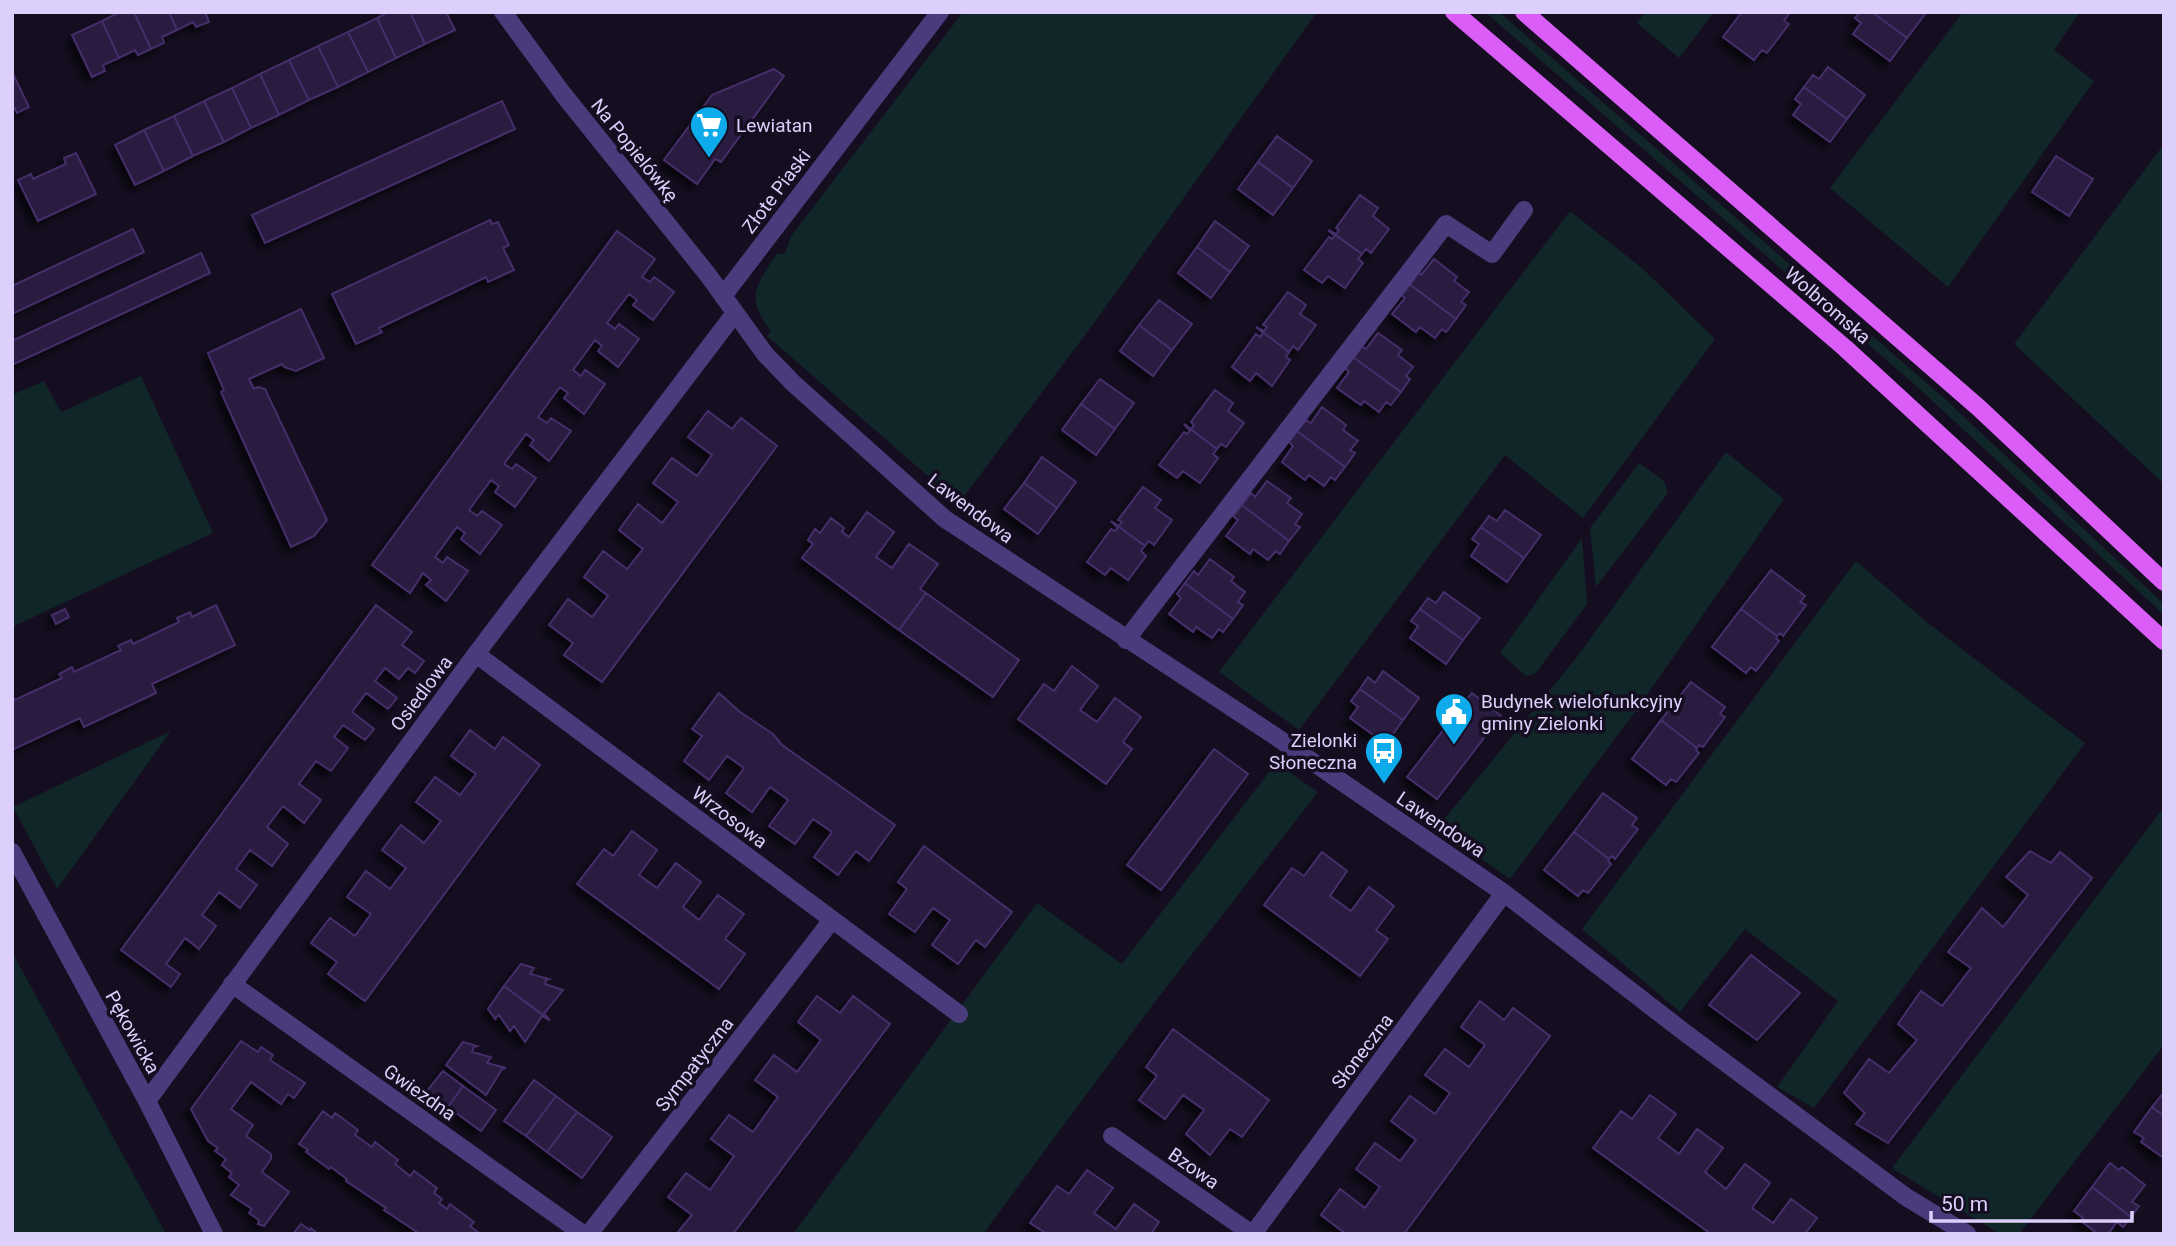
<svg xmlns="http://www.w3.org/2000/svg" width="2176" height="1246" font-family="Roboto,sans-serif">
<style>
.green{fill:#112629}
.building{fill:#291b40;stroke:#452e6a;stroke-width:2;filter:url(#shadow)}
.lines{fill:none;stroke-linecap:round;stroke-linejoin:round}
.minor{stroke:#4a3c7c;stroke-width:18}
.major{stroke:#d95df6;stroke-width:18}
.labels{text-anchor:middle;stroke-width:7;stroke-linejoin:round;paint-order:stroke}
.poi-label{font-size:19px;fill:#ddcffc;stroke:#140e20;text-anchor:start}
.street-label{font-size:19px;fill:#ddcffc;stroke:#140e20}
</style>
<defs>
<filter id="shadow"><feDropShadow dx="-6" dy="6" stdDeviation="3.5" flood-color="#0009"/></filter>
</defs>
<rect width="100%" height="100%" fill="#140e20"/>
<path class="green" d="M963,12H1317L1094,323L959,503L767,336L771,331C745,298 755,286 777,254H785L791,236Z
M1485,12H1499L1945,399L2164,604V615L1913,383Z
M1645,12H1714L1679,58L1637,23Z
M1963,12H2080L2054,50L2094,81L1948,287L1830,188Z
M2164,144V484L2014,344Z
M1570,211L1642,268L1715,339L1583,518L1505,455L1299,730L1219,672Z
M141,376L213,533L12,627V395L44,381L61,412Z
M1726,452L1784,499L1637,709L1510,879L1437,828L1577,657Z
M1639,463L1664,481L1668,493L1596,587L1590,528Z
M1582,538L1587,604L1535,674L1526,676L1500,653Z
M1856,561L1929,624L2085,743L1814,1108L1777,1087L1838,1001L1745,929L1680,1012L1582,929Z
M171,731L57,889L13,807Z
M1276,763L1318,792L1151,1007L983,1234H793L1037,903L1122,964Z
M2164,807V1045L2019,1234H2000L1892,1168Z
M12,952L166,1234H12Z"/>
<path class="building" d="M120,12H134L151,49L138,55L135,50L119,58L102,21Z
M134,12H169L177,30L162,37L164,43L151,49Z
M169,12H205L209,22L196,27L193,22L177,30Z
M388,12H410L425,44L396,58L377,18Z
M410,12H446L455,30L425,44Z
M1742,12H1790L1784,21L1789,24L1767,53L1762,50L1754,60L1723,37Z
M1860,12H1872L1907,38L1890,61L1853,34L1861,23L1855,18Z
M1872,12H1923L1925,14L1907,38Z
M377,18L396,58L368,72L348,32Z
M102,21L119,58L103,65L105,71L92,77L72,35Z
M348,32L368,72L338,87L318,46Z
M318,46L338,87L309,100L289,60Z
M289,60L309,100L279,115L260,74Z
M1828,67L1865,95L1847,119L1804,87L1813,75L1819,79Z
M774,69L784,76L721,162L715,159L697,184L664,160L712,95Z
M12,72L29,107L17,113L14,107H12Z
M260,74L279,115L251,128L232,88Z
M1804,87L1847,119L1830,142L1793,115L1801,104L1795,99Z
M232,88L251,128L224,142L204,101Z
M204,101L224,142L193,156L174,116Z
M502,101L515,129L265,243L252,215Z
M174,116L193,156L164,171L144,130Z
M144,130L164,171L135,185L115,145Z
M1277,136L1312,161L1293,188L1258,162Z
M76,153L96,194L38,221L18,180L31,174L33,179L66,164L64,158Z
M2056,156L2093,179L2069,216L2032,192Z
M1258,162L1293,188L1273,215L1238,189Z
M1360,195L1378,208L1373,216L1389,229L1371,253L1366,249L1362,254L1329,230L1336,234L1339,230L1336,228Z
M490,220L492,224L498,222L509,245L503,248L514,270L488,282L486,277L379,328L382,332L356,344L332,294Z
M1215,221L1249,246L1230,272L1197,247Z
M133,229L144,252L12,314V286Z
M1328,230L1362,254L1358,259L1363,263L1345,288L1328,276L1322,283L1304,270L1329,237L1332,239L1335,236Z
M617,231L655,259L642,277L650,282L654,277L674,292L653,320L633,305L637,300L629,294L607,323L615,329L619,324L639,339L618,367L598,351L602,346L595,340L573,370L581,376L585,370L605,384L584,414L564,398L568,393L560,387L538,417L547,423L551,418L571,431L549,461L530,445L534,440L526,434L504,464L512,469L516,464L536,478L515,507L495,492L499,486L491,480L469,510L477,516L482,511L502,525L480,554L461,539L465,533L457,527L435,557L443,563L447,557L468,571L446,601L426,585L431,580L423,573L410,593L372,565Z
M1197,247L1230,272L1211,298L1178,273Z
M201,253L210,273L12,365V341Z
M1434,259L1457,277L1454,281L1469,292L1461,302L1466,305L1456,319L1408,283L1417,271L1421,275Z
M1408,283L1456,319L1446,332L1442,329L1435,338L1420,327L1416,332L1392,314L1405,298L1400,294Z
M1288,292L1306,305L1300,314L1316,325L1298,350L1293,346L1289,352L1256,327L1264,331L1267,327L1263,325Z
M1159,300L1192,324L1172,350L1139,325Z
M301,309L324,358L296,371L284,367L282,364L249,379L254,389L258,387L265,389L327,520L314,536L291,547L221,392L224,390L208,353Z
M1139,325L1172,350L1153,376L1120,351Z
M1256,327L1289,352L1286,357L1290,360L1272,386L1256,373L1250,381L1232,367L1256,334L1260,337L1263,333Z
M1378,333L1402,350L1398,355L1413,367L1406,376L1410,379L1401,392L1353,357L1361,346L1366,349Z
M1353,357L1401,392L1391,405L1386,402L1379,412L1364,401L1361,405L1337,388L1349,372L1345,368Z
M1100,379L1134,403L1115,429L1081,404Z
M1215,390L1233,403L1228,411L1244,423L1226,447L1221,444L1217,449L1184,424L1191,429L1194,425L1191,422Z
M1081,404L1115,429L1096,455L1062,430Z
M1322,407L1346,425L1343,430L1358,441L1350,450L1355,453L1345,467L1297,431L1306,420L1311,423Z
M708,411L732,429L741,418L777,446L602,682L564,655L573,643L549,625L568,599L592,617L608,596L584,577L603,551L627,569L643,549L619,530L638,504L662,523L678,502L653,483L672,458L697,476L712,455L688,437Z
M1184,424L1217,449L1213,454L1218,458L1200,483L1183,471L1177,478L1159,465L1184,432L1187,434L1190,431Z
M1297,431L1345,467L1335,480L1331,477L1324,486L1309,475L1305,480L1282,462L1293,446L1289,442Z
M1042,457L1076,482L1057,508L1024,483Z
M1267,481L1291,498L1287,503L1302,514L1295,524L1300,527L1289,541L1242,505L1251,493L1255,497Z
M1024,483L1057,508L1038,534L1004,509Z
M1143,487L1161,500L1155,508L1172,520L1154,545L1149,541L1145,546L1111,521L1119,526L1122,522L1118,520Z
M1242,505L1289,541L1280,554L1276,551L1268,560L1253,549L1250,554L1226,536L1238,520L1233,516Z
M1505,510L1541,535L1524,558L1481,527L1489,516L1497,521Z
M867,512L894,532L876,557L892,568L909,544L938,564L920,589L926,593L899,630L802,558L813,544L808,540L815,529L820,533L831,518L844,528L842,532L849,537Z
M1111,521L1145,546L1141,551L1146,556L1128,580L1111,568L1105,575L1087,562L1111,529L1115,531L1118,528Z
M1481,527L1524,558L1507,582L1471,556L1479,544L1472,539Z
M1210,559L1234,577L1231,581L1245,592L1238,602L1243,605L1233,619L1185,583L1194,571L1198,575Z
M1771,570L1805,596L1800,602L1806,605L1783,636L1780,633L1777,636L1741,609Z
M1185,583L1233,619L1223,632L1219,629L1212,638L1196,627L1193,632L1169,614L1181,598L1177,594Z
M1444,592L1480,618L1463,640L1420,609L1428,598L1436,603Z
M926,593L1019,660L993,697L899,630Z
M216,605L235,645L152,684L156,693L84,727L80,718L12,750V696L15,700L62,678L59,674L72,667L74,672L121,650L118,646L131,640L133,644L179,622L177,618L190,612L192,617Z
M376,605L412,632L402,645L424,661L415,673L408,668L399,679L385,668L375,681L397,698L388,709L366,693L352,712L374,729L365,740L343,725L334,737L348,748L331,771L316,761L299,784L321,800L304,823L283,806L267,827L288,844L272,866L250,850L236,869L257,885L240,908L219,892L202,915L216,926L199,949L185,938L166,964L180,974L171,987L121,950Z
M65,609L69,617L56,624L52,615Z
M1420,609L1463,640L1446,664L1410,638L1418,626L1411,621Z
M1741,609L1777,636L1776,638L1779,641L1756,671L1751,667L1746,673L1712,647Z
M1072,666L1098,686L1080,710L1097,722L1115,698L1141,717L1123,742L1132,749L1106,784L1018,719L1044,684L1054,691Z
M1383,671L1419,698L1403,720L1360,689L1368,677L1375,683Z
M1691,682L1725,707L1720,714L1725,717L1703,747L1699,745L1697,748L1661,720Z
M1360,689L1403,720L1386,744L1350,718L1358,707L1351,701Z
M719,693L740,712L773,734L782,745L895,825L869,861L856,851L838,875L814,857L832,832L813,819L795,844L769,826L788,800L770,787L752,812L726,793L744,768L727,756L709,780L684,761L702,736L692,729Z
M1472,693L1501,716L1437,799L1407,777Z
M1661,720L1697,748L1696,750L1699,753L1676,782L1671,779L1666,785L1632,759Z
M470,730L495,749L503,737L540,765L365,1001L328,974L337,962L311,943L330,918L355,936L371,914L347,897L366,871L390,889L406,868L382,850L401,825L424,843L441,821L416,802L435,777L460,795L476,774L451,756Z
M1214,749L1248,774L1161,890L1127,865Z
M1603,793L1637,818L1632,825L1638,829L1615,859L1612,856L1609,859L1574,832Z
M632,831L657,850L639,875L657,888L676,863L701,882L683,907L699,920L718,895L744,914L725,939L745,954L719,989L577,884L604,849L613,856Z
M1574,832L1609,859L1608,861L1611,864L1588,893L1583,890L1578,896L1544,870Z
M924,846L1012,912L985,947L976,940L958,964L932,945L950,920L933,908L915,932L889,914L907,889L898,882Z
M2030,851L2051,863L2060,852L2092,878L1888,1143L1856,1124L1865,1113L1844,1093L1869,1059L1889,1073L1917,1040L1898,1024L1921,991L1942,1006L1971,968L1948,952L1982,908L2003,927L2028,895L2006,877Z
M1322,852L1347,871L1330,896L1351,911L1369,887L1394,906L1376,930L1388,939L1360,976L1264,905L1292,868L1304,876Z
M1751,955L1800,993L1757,1040L1709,1005Z
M521,964L534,968L530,974L549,979L546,980L545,984L563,990L544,1014L550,1020L504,986Z
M504,986L549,1020L542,1016L525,1042L514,1026L510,1031L499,1015L495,1018L496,1020L488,1009Z
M817,996L840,1013L853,996L890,1024L733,1234H680L678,1232L692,1215L668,1197L686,1173L710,1190L734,1156L711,1139L729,1115L753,1132L778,1097L755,1080L774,1055L797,1072L821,1040L798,1022Z
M1480,1001L1504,1020L1513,1008L1550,1036L1404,1234H1346L1321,1215L1340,1189L1365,1208L1380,1187L1356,1169L1375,1143L1400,1161L1416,1140L1391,1121L1410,1096L1435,1114L1450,1093L1425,1075L1445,1049L1469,1067L1485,1045L1461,1027Z
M1173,1029L1269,1100L1242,1137L1230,1129L1210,1155L1186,1134L1204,1110L1183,1095L1165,1119L1139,1100L1157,1076L1146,1067Z
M241,1041L258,1052L261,1047L273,1055L270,1060L305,1083L294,1098L288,1094L281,1104L251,1082L231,1109L253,1125L246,1136L271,1154V1159L262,1172L289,1192L264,1226L258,1224L259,1220L249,1213L252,1209L231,1195L239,1185L229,1177L232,1173L222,1165L226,1159L215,1151L218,1148L208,1141L191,1109Z
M463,1042L477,1046L474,1047L472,1052L491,1057L487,1063L506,1068L502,1069L486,1095L446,1065Z
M443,1071L463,1086L448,1107L427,1091Z
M534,1080L556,1096L526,1136L504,1121Z
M463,1086L496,1110L481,1131L448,1107Z
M2164,1092V1116L2152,1107Z
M1650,1095L1676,1114L1658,1138L1679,1154L1697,1129L1723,1148L1705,1172L1726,1189L1745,1164L1770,1183L1752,1208L1773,1223L1791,1199L1817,1218L1805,1234H1711L1593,1148L1621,1111L1632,1119Z
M556,1096L577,1112L547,1152L526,1136Z
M2152,1107L2164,1116V1158L2141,1142L2144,1138L2134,1132Z
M323,1111L332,1118L335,1113L358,1130L355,1135L372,1147L375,1142L398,1160L395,1164L410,1176L414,1171L437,1188L434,1193L442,1199L439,1203L447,1209L450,1204L474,1222L470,1226L480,1234H416L417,1232L384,1210L386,1208L346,1181L347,1179L331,1167L329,1169L306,1152L308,1150L299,1144Z
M577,1112L612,1137L582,1178L547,1152Z
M2110,1163L2119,1170L2122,1167L2145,1185L2132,1202L2139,1206L2131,1217L2092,1187Z
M1087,1170L1113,1188L1094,1213L1116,1229L1134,1204L1159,1222L1151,1234H1047L1030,1223L1057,1186L1069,1194Z
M2092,1187L2131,1217L2123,1227L2117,1222L2108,1234H2098L2081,1221L2083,1218L2074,1211Z
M301,1224L310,1230L311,1228L318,1234H293Z"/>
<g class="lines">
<path class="minor" d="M503,12L563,94L708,275L765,354L793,383L945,519L1272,734L1504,893L1684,1032L1906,1197L1967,1234
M723,296L940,12
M1126,640L1446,224L1492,254L1524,210
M476,654L959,1014
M12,852L147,1101L214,1234
M232,984L583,1234
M147,1101L476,654L735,313
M1112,1136L1252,1234
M589,1234L832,920
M1253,1234L1504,893"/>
<path class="major" d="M1454,12L1845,348L2164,641
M1524,12L1979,408L2164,582"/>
</g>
<defs>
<g id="supermarket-pin" transform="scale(2.0125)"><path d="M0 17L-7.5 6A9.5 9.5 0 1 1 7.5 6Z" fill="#0dabeb" stroke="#140e20"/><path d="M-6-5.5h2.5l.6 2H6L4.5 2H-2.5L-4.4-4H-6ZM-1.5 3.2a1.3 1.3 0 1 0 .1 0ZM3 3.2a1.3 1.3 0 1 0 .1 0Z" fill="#fff"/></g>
<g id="civic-pin" transform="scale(2.0125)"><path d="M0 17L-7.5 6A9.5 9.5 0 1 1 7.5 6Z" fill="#0dabeb" stroke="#140e20"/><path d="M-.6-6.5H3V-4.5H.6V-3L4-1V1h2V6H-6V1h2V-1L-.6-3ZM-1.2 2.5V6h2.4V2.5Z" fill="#fff"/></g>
<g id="bus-pin" transform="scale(2.0125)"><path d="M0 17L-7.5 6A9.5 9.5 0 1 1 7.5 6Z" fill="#0dabeb" stroke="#140e20"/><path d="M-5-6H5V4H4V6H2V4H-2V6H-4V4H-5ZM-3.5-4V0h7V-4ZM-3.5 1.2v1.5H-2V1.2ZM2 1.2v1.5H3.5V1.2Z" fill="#fff"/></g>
</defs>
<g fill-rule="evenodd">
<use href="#supermarket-pin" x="709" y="125"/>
<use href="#civic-pin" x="1454" y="712"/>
<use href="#bus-pin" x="1384" y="751"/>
</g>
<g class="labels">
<g class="poi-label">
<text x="736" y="132">Lewiatan</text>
<text x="1481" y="708">Budynek wielofunkcyjny<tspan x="1481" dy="22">gminy Zielonki</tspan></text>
<text x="1357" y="747" text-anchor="end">Zielonki<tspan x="1357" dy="22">Słoneczna</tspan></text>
</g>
<g class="street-label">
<text transform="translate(635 150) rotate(51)" y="7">Na Popielówkę</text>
<text transform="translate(776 191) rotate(-53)" y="7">Złote Piaski</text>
<text transform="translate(1828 305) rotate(41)" y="7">Wolbromska</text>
<text transform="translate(971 508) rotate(37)" y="7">Lawendowa</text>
<text transform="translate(421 693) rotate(-53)" y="7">Osiedlowa</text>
<text transform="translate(730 817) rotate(37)" y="7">Wrzosowa</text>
<text transform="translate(1441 824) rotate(34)" y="7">Lawendowa</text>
<text transform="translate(133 1032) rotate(61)" y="7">Pękowicka</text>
<text transform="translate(1362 1051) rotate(-53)" y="7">Słoneczna</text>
<text transform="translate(694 1064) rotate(-52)" y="7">Sympatyczna</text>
<text transform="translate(420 1092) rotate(35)" y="7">Gwiezdna</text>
<text transform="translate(1194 1168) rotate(35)" y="7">Bzowa</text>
</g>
</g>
<rect width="2176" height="1246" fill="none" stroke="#ddcffc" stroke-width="28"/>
<path d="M1931 1211v10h201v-10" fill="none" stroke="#ddcffc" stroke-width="3.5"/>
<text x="1941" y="1211" font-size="21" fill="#ddcffc" stroke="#140e20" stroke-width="5" paint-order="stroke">50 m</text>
</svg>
